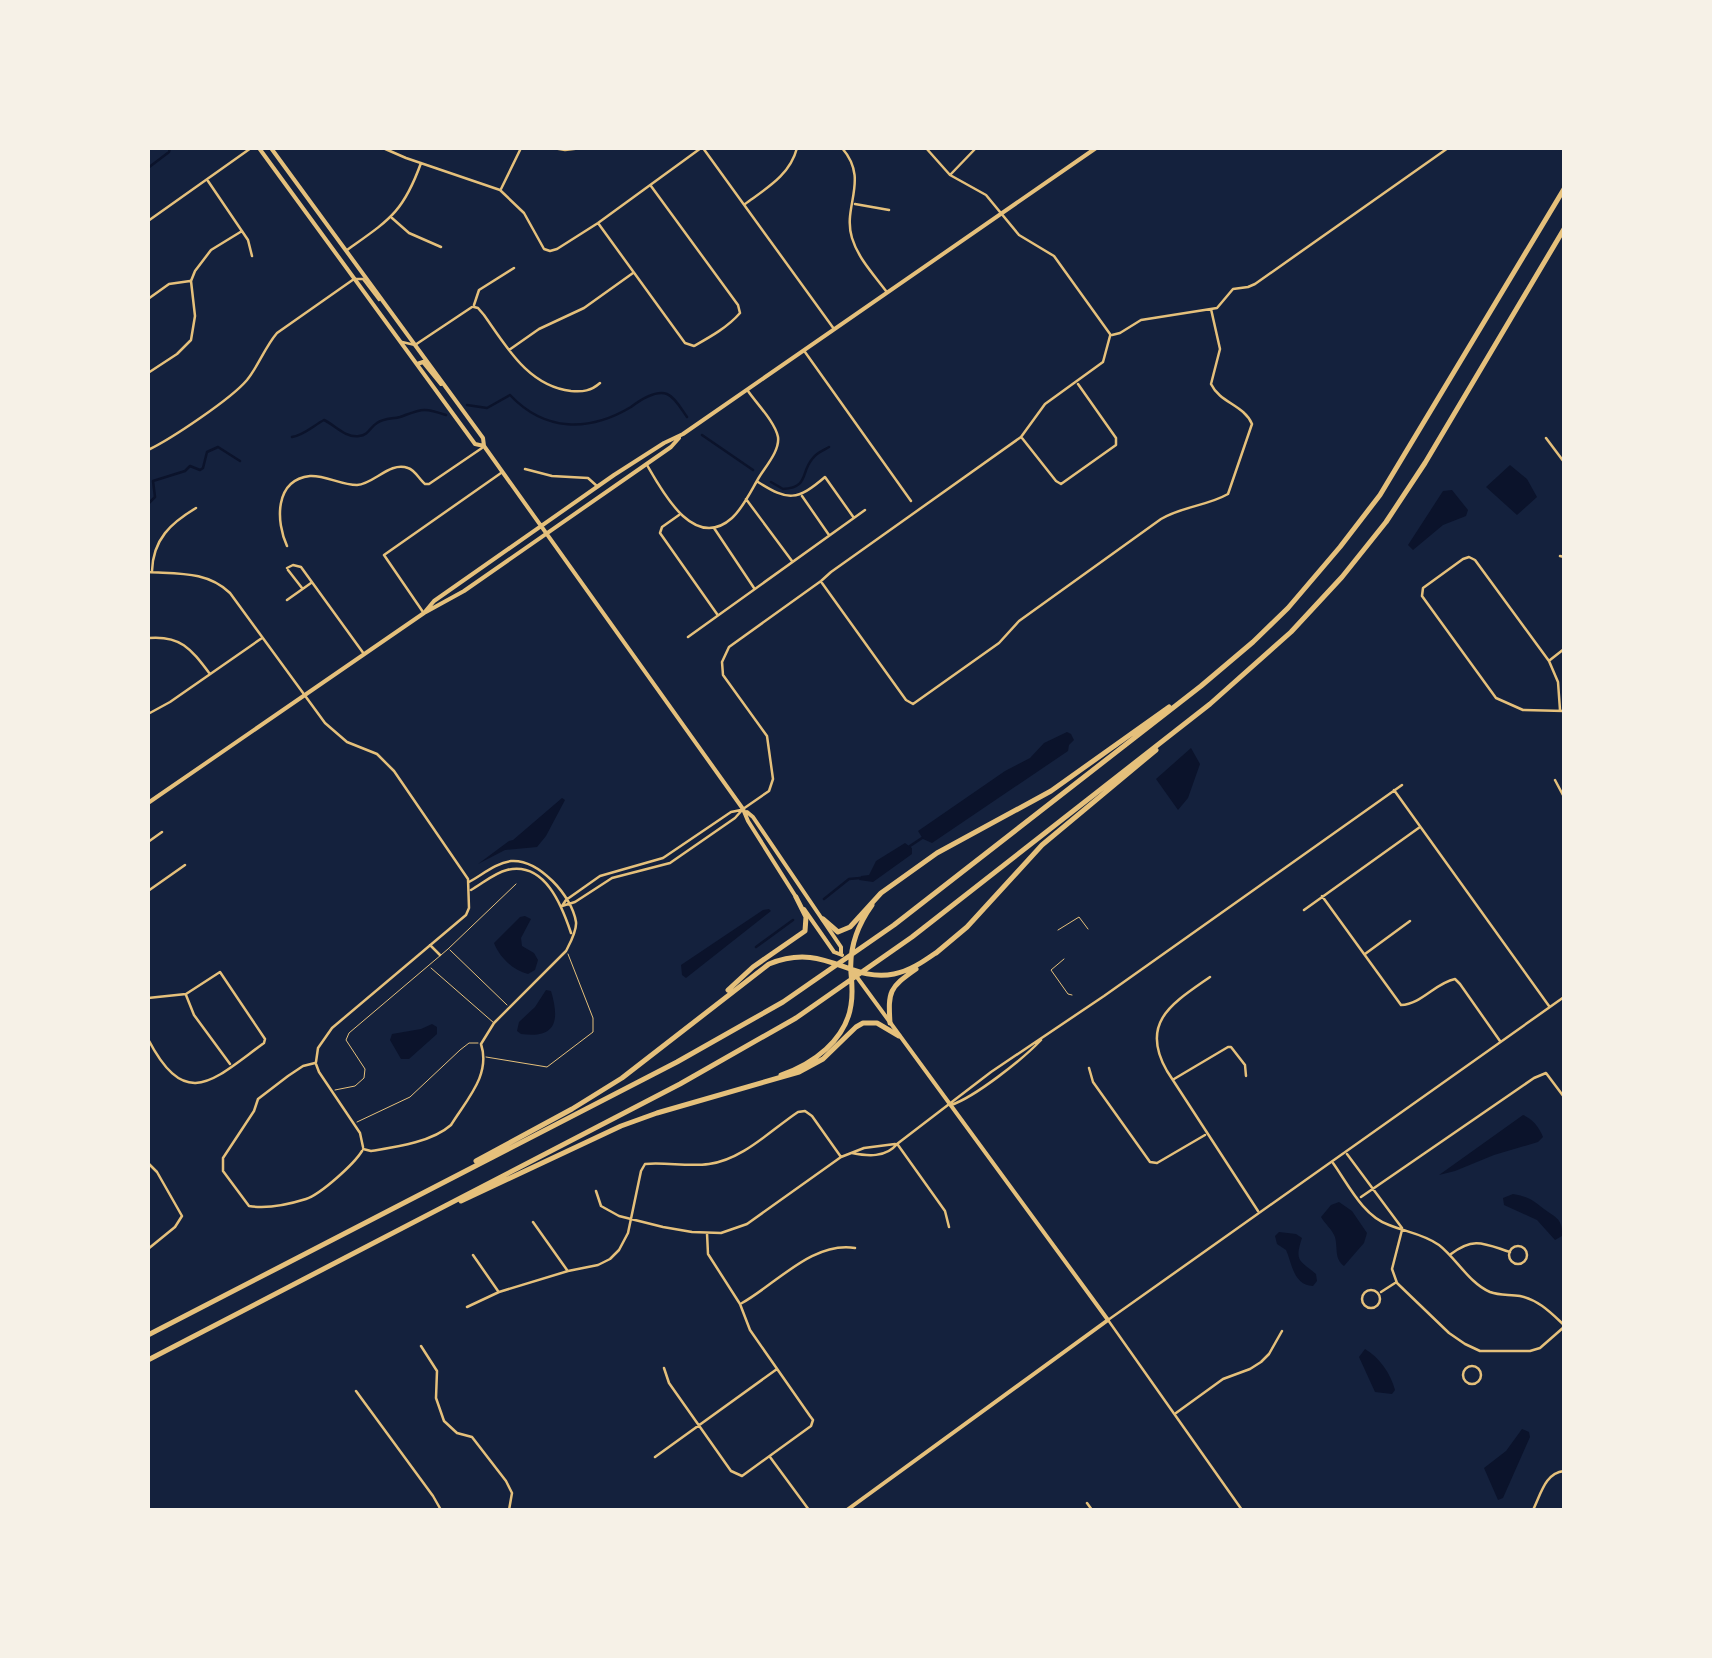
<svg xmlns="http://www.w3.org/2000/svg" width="1712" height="1658" font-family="'Work Sans',sans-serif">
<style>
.water{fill:#0b132b}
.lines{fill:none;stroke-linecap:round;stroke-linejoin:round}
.stream{stroke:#0b132b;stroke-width:2.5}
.service{stroke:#e5c07b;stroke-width:1}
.minor{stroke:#e5c07b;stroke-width:2.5}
.tertiary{stroke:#e5c07b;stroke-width:2.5}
.secondary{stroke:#e5c07b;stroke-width:4}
.motorway{stroke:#e5c07b;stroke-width:5}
</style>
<rect width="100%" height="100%" fill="#14213d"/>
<path class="water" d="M1510,465L1527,479L1537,497L1517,515L1486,487Z
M1452,490L1468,510L1466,516L1443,525L1413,550L1408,545L1443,491Z
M1067,732L1071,734L1074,740L1069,745L1068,751L932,843L923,839L918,831L1005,771L1030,758L1044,743Z
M1191,748L1200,764L1188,798L1178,810L1156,779Z
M562,798L565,800L546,836L537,847L505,850L478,864L509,841L513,840Z
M905,843L912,848V854L873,882L859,880L861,876L869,875L876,861Z
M769,909L771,911L686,978L682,975L681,965L763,910Z
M525,916L531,919L521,938L522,946L534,953L538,960L535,970L528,974C513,970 500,958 494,943L520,917Z
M546,990L551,991C560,1021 556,1039 521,1034L517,1031L519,1022L535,1007Z
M432,1024L437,1027V1034L409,1059H401L390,1040L392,1034L421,1029Z
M1523,1115C1531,1118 1539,1126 1543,1137L1538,1142L1494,1155L1455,1171L1439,1175Z
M1513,1194C1529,1197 1531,1199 1544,1209C1557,1218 1563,1220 1562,1236L1555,1240L1537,1220L1504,1205L1503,1198Z
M1339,1202L1352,1211L1367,1233L1364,1243L1344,1266C1334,1258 1338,1249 1335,1237C1332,1229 1325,1224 1321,1217L1331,1205Z
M1279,1232L1296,1234L1302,1238C1294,1262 1300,1260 1316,1274L1317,1281L1313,1286C1293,1285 1292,1263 1286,1250L1277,1244L1275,1236Z
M1365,1349C1379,1357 1391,1374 1395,1390L1392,1394L1375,1392L1359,1357Z
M1522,1429L1529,1432L1530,1437L1503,1498L1498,1500L1484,1468L1506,1451Z"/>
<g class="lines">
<path class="stream" d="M148,168L169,152L170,148
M467,405L487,408L510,395C545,432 589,432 631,407C639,401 656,390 667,394C675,397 682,410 687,417
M702,435L753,470
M292,437C304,435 313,426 324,420C335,425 345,438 359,436C369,435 370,427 377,423C384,418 393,419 400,417C422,409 423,407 446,415
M771,482L783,489C810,487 800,472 813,458C816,453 824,450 829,447
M148,504L155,497L153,481L185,471L190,466L200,470L203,468L207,452L218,447L240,461
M910,846L922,838
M824,899L849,879L860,878
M756,947L793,920"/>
<path class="service" d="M1058,930L1079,917L1088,929
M450,950L507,1005
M1064,959L1051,970L1068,994L1072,995
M431,968L494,1023
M486,1057L547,1067L593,1032V1018L568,954
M335,1090L355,1086L364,1078L365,1069L346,1040L349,1033L448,949L516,884
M357,1122L410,1097L460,1050L469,1043H478"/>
<path class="minor" d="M383,148L406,158L500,190L524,213L544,249L550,251L557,249L598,223L701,148
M553,148L565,150L582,148
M703,148L834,329
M842,148C870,180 842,206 852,238C858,258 874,275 886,291
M926,148L950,175L986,195L1019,235L1054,256L1110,334
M951,174L976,148
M208,181L248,240L252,256
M501,189L521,148
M745,204C767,188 790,175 797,148
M855,204L889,210
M392,218L409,233L441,247
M148,221L251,148
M598,223L685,343L694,346C710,337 728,327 740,313L738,305L651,186
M347,250C389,220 403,213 421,163
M148,299L169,284L190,281
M474,305L479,290L514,268
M474,307L478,308L484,315C506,346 528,386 571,391C583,392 591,391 600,383
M1112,335L1120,333L1141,320L1217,308L1233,289L1248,287L1255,284L1448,148
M402,342L415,345L472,307
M509,350L539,329L584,308L633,273
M805,352L911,501
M148,373L177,354L191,340L195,316L191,281L195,271L211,250L242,231
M1022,438L1056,481L1061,484L1116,445V438L1078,384
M1546,438L1564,462
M148,450C171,439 231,399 247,380C259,365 265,347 277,333L354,279H363L379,300
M647,465C662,491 694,552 732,518C743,508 751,491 758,479C765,467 780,451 778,437C775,422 757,404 748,391
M525,469L552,476L588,478L598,487
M758,482C788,501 797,501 825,477L854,518
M802,496L829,535
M746,499L792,561
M679,515L662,527L660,533L717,614
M714,528L754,588
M287,546C276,522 274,480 310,476C325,475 341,485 357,485C374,484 390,461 408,468C415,470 419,479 425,484H429L482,448
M1560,556L1564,557
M287,568L293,565L301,567L364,654
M288,570L302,588
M152,571C153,539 171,523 196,508
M148,572C178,574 207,571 230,593L325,723L347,742L377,754L394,771L468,879L469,908L466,915L332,1028L318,1048L316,1062
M822,583L906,700L913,704L999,643L1019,621L1161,519C1183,506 1207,506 1228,494L1252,424C1244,405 1220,403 1211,384L1220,349L1211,309
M287,600L311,583
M423,612L384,555L501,473
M688,637L865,510
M148,638C181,635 191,649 210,674
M1550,660L1564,649
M1560,710L1558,682L1549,661L1475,560L1469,557L1463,559L1423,588L1422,596L1496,698L1523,710L1564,711
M148,714L170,702L262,638
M1555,780L1564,797
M1394,790L1549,1006
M148,842L162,832
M471,890C482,884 494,873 507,870C545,861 562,906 571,933
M148,891L185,865
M1322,896L1401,1005C1422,1004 1435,983 1455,979L1460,984L1500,1041
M562,906L575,902L612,878L670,863L735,818L743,809L769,791L773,779L767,736L723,675L722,662L729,647L821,581L831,572L1021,437L1045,404L1103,362L1110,336
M562,906L566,900L600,876L663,858L731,812L741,810
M1304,910L1420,827
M430,945L440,955
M1365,954L1410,921
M1210,977C1173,1003 1139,1022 1167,1071L1258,1211
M186,995L194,1015L230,1064
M148,998L186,994L220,972L265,1039L264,1043C213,1080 186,1112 148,1039
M315,1063L303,1066L288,1076L258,1099L254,1111L223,1158V1171L249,1206C266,1209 290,1204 306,1199C321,1194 354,1164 362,1151
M316,1064L319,1072L360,1133L363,1147
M1089,1068L1093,1082L1150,1162L1157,1163L1205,1135
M1174,1079L1228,1047H1231L1245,1065L1246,1076
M951,1105C975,1097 1023,1059 1041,1040
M898,1145L945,1211L949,1227
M363,1149L371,1151C396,1147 432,1142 451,1125C467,1099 491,1075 481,1044L494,1023L566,951C570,943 577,931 576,922C572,896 539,859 511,861C496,863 482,875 469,882
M852,1153C867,1156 886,1158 897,1144L991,1072L1104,996L1402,785
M1347,1154L1402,1228
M148,1163L157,1172L182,1216L175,1227L148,1249
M1333,1163C1348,1184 1363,1216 1389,1225C1406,1232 1424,1234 1439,1245C1456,1258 1469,1283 1490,1292C1500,1296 1510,1294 1520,1296C1539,1300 1551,1313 1564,1325
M596,1191L601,1206L619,1216L663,1227L692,1232L721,1233L747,1224L841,1157L864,1148L895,1144
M1361,1197L1534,1078L1546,1073L1564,1097
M533,1222L567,1270
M1402,1230L1392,1269L1397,1283L1449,1333L1465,1344L1480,1351H1530L1540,1348L1564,1327
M1509 1255a9 9 0 1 1 18 0a9 9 0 1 1-18 0Z
M1451,1254C1474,1236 1485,1244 1510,1252
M473,1255L498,1291
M1362 1299a9 9 0 1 1 18 0a9 9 0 1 1-18 0Z
M1381,1292L1395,1283
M742,1303C776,1284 813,1241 855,1248
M467,1307L499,1292L568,1271L598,1265L610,1259L619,1250L628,1233L641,1171L645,1164C666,1162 688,1167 709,1164C742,1160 771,1130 798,1112L805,1111L812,1116L841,1157
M421,1346L437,1371L436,1398L444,1421L457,1433L472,1437L506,1481L512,1493L509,1510
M1463 1375a9 9 0 1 1 18 0a9 9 0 1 1-18 0Z
M664,1368L669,1383L731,1471L742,1476L811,1426L813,1420L810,1416L750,1330L740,1304L708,1254L707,1233
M356,1391L433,1496L441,1510
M1176,1413L1223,1379L1250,1369L1261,1362L1269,1354L1282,1331
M655,1457L777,1369
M770,1457L809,1510
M1087,1503L1092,1510
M1533,1510C1541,1494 1545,1473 1564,1471"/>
<path class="tertiary" d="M1242,1510L1108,1320L1564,997"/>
<path class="secondary" d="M259,148L475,444L484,446
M271,148L483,438L484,446L743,809L748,821L796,897
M417,364L423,362L441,384
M424,613L434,601L614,475L664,443L683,434L1096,148
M148,803L424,613L464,591L671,447L679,438
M747,812L753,817L841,947V953
M804,909L834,952L842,955
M847,1510L1108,1320L851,969"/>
<path class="motorway" d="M823,919L838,932L850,927L881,893L937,853L1051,791L1169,707
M936,953L967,927L1042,845L1156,750
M728,990L753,967L805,931L806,917L796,897
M890,1023C888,991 889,988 916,969
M781,1075C813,1064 846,1040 851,1005C853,994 852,983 851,973C849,947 857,926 872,905
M476,1161L572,1109L622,1078L769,964C825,941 849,983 894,974C910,971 924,961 937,952
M461,1201L621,1126L657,1113L799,1072L823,1059L856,1027L863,1023H877L899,1036
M148,1335L677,1062L783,1002L894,925L1201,686L1253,642L1288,608L1340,547L1380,495L1564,189
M148,1360L680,1084L796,1018L912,937L1210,704L1291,632L1342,577L1386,522L1425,463L1564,229"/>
</g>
<rect width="1712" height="1658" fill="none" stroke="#f6f1e7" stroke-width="300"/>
</svg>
